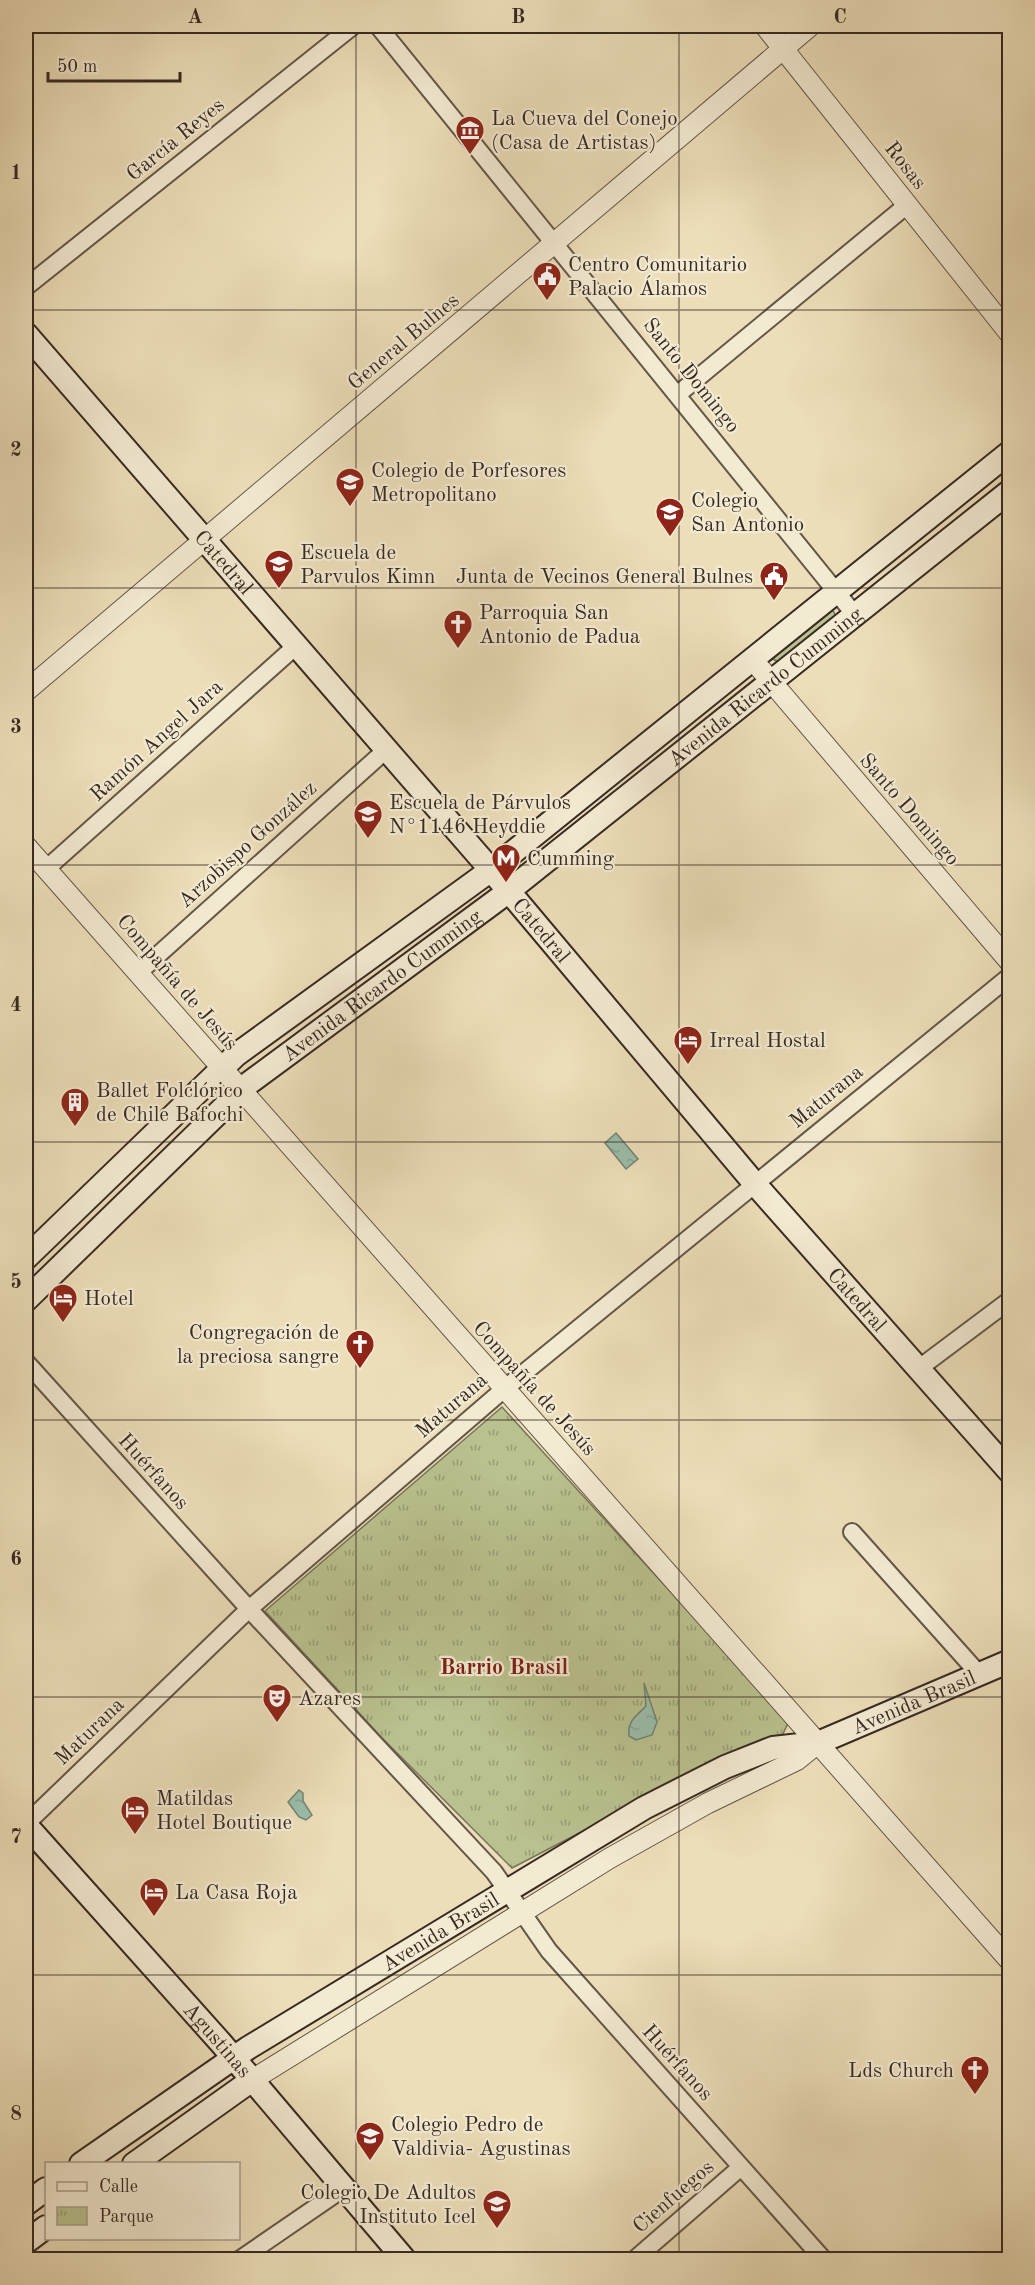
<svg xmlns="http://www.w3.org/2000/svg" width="1035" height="2285" font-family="'Old Standard TT',serif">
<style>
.grass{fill:#b9c18e;stroke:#787558;stroke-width:1.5}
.park{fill:url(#park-tufts);stroke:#787558;stroke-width:1.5}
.water{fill:url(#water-ripples);stroke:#728273;stroke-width:1.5}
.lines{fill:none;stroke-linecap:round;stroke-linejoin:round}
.minor-casing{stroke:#645648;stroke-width:20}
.tertiary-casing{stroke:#645648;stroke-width:22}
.secondary-casing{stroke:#372923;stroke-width:26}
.minor{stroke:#f3ead2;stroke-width:16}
.tertiary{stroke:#f3ead2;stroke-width:20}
.secondary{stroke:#f3ead2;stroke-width:22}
.grid{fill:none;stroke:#372923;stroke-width:1.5;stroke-opacity:0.55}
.labels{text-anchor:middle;stroke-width:4.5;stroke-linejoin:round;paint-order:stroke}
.poi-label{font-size:21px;fill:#372923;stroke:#f3ead2;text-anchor:start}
.street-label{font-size:21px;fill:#372923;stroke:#f3ead2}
.neighbourhood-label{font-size:22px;font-weight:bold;fill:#7a1f14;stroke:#f3ead2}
.neatline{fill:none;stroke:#372923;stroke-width:2}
.grid-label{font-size:20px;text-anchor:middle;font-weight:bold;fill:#372923}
</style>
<defs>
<pattern id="park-tufts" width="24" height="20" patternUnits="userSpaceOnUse" patternTransform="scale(1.5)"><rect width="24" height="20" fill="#b9c18e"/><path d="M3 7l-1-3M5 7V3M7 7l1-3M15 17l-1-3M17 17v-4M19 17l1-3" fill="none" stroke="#979d74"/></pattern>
<pattern id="water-ripples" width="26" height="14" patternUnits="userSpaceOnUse" patternTransform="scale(1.5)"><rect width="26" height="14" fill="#9abda9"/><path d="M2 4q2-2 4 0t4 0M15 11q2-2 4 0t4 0" fill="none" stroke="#85a291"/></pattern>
</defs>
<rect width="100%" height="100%" fill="#ecdeb9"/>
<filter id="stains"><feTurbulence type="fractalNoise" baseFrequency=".00333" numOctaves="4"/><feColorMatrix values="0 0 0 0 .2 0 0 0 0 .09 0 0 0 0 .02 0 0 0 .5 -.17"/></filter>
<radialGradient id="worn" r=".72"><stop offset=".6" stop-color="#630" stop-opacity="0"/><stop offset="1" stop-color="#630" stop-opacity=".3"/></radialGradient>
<path class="grass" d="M828,608L834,612L836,618L780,663L771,658Z"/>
<path class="park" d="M502,1407L783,1715L788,1723L782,1736L677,1782L512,1868L384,1740L265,1611Z"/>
<path class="water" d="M616,1133L638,1159L626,1169L605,1143Z
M644,1683L657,1722L652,1735L636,1740L629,1736C627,1720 637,1716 646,1706Z
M299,1790L303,1793V1801L312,1815L306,1820L299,1817L288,1802Z"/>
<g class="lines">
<g class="minor-casing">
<path id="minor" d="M378,26L855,615
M26,287L353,26
M677,395L907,205
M46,869L297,645
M138,973L387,749
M26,1362L249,1609L494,1872L549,1951L824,2260
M918,1369L1010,1300
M852,1532L979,1674
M26,1824L249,1609L503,1390L1010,976
M239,2260L344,2188
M634,2260L741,2167"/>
</g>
<g class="tertiary-casing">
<path id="tertiary" d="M765,26L1010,334
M752,659L1010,962
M26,691L810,26
M26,846L1010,1961
M252,2080L610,1858L708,1803L797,1760L818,1743"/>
</g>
<g class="secondary-casing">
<g id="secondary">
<path id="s1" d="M26,334L491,870L755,1184L1010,1472"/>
<path d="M26,1258L236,1055L491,870L1010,452"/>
<path id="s2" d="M26,1300L249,1083L501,897L1010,491"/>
<path id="s3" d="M26,1825L221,2043L405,2260"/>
<path id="s4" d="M81,2164L248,2048L644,1808L725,1767L773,1748L818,1743L1010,1661"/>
<path d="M134,2164L252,2080"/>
<path d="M26,2204L46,2189"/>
<path d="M26,2242L46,2227"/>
</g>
</g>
<use href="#minor" class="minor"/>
<use href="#tertiary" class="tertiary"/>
<use href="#secondary" class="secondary"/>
</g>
<path class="grid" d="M356,26V2260M679,26V2260M26,310H1010M26,588H1010M26,865H1010M26,1142H1010M26,1420H1010M26,1697H1010M26,1975H1010"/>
<defs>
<g id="museum-pin" transform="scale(1.5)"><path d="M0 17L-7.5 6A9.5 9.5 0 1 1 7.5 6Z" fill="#8f2418" stroke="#f3ead2"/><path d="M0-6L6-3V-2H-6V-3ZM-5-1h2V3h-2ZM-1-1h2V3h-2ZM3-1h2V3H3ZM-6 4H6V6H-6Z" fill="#fff"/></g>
<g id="civic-pin" transform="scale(1.5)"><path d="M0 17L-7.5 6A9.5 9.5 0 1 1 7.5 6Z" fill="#8f2418" stroke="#f3ead2"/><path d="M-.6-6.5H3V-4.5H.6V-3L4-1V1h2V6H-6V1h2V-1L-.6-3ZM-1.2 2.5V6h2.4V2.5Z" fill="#fff"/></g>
<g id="school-pin" transform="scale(1.5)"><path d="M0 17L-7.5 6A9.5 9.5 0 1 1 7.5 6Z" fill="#8f2418" stroke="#f3ead2"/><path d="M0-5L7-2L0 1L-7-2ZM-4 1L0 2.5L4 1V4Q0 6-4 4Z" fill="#fff"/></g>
<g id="church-pin" transform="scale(1.5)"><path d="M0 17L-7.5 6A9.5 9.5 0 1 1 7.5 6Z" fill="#8f2418" stroke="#f3ead2"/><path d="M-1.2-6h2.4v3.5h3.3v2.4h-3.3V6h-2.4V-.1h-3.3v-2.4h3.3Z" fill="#fff"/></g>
<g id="metro-pin" transform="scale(1.5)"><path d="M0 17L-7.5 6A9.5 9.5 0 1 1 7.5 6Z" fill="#8f2418" stroke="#f3ead2"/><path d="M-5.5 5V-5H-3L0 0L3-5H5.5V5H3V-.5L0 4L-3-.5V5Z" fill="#fff"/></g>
<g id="hotel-pin" transform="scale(1.5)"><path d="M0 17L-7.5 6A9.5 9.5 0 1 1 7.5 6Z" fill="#8f2418" stroke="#f3ead2"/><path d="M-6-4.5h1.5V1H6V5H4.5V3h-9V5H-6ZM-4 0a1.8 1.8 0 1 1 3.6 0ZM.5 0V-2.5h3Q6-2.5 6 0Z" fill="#fff"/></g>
<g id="building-pin" transform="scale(1.5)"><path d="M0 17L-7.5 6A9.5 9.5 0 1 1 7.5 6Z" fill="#8f2418" stroke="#f3ead2"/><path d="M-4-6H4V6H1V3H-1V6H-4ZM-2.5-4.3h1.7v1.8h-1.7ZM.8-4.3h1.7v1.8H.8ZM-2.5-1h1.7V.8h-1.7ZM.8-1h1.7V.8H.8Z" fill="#fff"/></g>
<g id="theatre-pin" transform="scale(1.5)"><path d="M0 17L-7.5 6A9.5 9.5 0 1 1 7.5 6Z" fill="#8f2418" stroke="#f3ead2"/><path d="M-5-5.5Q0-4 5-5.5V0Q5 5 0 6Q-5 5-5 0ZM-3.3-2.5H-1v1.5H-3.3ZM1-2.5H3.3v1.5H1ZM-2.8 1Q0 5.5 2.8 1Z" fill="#fff"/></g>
</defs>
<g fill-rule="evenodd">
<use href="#museum-pin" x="470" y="130"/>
<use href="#civic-pin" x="547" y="276"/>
<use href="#school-pin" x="350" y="482"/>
<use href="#school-pin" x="670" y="512"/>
<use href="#school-pin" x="279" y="564"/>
<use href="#civic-pin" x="774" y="576"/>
<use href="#church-pin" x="458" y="624"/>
<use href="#school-pin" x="368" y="814"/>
<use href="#metro-pin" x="506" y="858"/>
<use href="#hotel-pin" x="688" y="1040"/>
<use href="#building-pin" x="75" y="1102"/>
<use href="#hotel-pin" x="63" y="1298"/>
<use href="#church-pin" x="360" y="1344"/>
<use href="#theatre-pin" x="277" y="1698"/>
<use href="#hotel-pin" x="135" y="1810"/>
<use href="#hotel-pin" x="154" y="1892"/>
<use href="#church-pin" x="975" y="2070"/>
<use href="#school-pin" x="370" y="2136"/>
<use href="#school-pin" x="497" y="2204"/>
</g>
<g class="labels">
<g class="poi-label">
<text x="491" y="125">La Cueva del Conejo<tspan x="491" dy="24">(Casa de Artistas)</tspan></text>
<text x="568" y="271">Centro Comunitario<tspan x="568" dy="24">Palacio Álamos</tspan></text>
<text x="371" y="477">Colegio de Porfesores<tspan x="371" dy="24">Metropolitano</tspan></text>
<text x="691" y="507">Colegio<tspan x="691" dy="24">San Antonio</tspan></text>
<text x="300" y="559">Escuela de<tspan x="300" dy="24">Parvulos Kimn</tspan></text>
<text x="753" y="583" text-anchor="end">Junta de Vecinos General Bulnes</text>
<text x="479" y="619">Parroquia San<tspan x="479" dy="24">Antonio de Padua</tspan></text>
<text x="389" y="809">Escuela de Párvulos<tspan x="389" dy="24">N°1146 Heyddie</tspan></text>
<text x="527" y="865">Cumming</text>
<text x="709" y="1047">Irreal Hostal</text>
<text x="96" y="1097">Ballet Folclórico<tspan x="96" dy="24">de Chile Bafochi</tspan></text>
<text x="84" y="1305">Hotel</text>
<text x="339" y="1339" text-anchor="end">Congregación de<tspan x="339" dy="24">la preciosa sangre</tspan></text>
<text x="298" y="1705">Azares</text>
<text x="156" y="1805">Matildas<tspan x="156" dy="24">Hotel Boutique</tspan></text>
<text x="175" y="1899">La Casa Roja</text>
<text x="954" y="2077" text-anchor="end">Lds Church</text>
<text x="391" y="2131">Colegio Pedro de<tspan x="391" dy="24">Valdivia- Agustinas</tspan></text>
<text x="476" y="2199" text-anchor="end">Colegio De Adultos<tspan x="476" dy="24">Instituto Icel</tspan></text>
</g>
<g class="street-label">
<text transform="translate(175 139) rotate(-39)" y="7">García Reyes</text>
<text transform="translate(906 165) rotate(52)" y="7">Rosas</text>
<text transform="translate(403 341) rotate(-40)" y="7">General Bulnes</text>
<text transform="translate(692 375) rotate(51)" y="7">Santo Domingo</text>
<text dy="7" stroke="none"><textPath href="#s1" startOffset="302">Catedral</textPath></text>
<text dy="7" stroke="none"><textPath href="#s2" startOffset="962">Avenida Ricardo Cumming</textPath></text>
<text transform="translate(156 740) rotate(-42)" y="7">Ramón Angel Jara</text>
<text transform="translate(910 809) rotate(49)" y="7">Santo Domingo</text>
<text transform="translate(247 844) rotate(-42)" y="7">Arzobispo González</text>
<text dy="7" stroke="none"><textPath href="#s1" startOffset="788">Catedral</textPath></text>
<text transform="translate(178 982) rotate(49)" y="7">Compañía de Jesús</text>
<text dy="7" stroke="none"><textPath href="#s2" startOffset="476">Avenida Ricardo Cumming</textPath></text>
<text transform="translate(826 1096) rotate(-39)" y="7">Maturana</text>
<text dy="7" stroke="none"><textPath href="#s1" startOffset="1274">Catedral</textPath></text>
<text transform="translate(535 1388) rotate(48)" y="7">Compañía de Jesús</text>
<text transform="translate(451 1405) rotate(-41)" y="7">Maturana</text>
<text transform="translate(154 1471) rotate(48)" y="7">Huérfanos</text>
<text dy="7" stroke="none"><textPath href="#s4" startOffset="958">Avenida Brasil</textPath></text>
<text transform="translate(89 1731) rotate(-44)" y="7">Maturana</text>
<text dy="7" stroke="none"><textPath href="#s4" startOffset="428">Avenida Brasil</textPath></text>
<text dy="7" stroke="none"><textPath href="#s3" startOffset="288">Agustinas</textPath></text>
<text transform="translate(678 2062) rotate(48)" y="7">Huérfanos</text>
<text transform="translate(673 2196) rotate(-41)" y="7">Cienfuegos</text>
</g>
<g class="neighbourhood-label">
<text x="504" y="1674">Barrio Brasil</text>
</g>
</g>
<rect width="1035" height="2285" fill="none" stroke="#ecdeb9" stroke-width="66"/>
<rect x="45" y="2162" width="195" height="78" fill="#f3ead2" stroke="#a89d8c" stroke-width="1.5"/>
<rect x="57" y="2182" width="30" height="9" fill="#f3ead2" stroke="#a89d8c" stroke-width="1.5"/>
<text x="99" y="2192" font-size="18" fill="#372923">Calle</text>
<rect x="57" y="2207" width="30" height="18" fill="url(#park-tufts)" stroke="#a89d8c" stroke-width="1.5"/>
<text x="99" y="2222" font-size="18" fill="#372923">Parque</text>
<path d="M48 72v9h132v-9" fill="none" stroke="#372923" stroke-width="3"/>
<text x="57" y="72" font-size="18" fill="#372923" stroke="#f3ead2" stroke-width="4.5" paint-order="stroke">50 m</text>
<rect x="33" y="33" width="969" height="2219" class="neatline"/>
<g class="grid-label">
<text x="195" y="23">A</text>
<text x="518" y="23">B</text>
<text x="840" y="23">C</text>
<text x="16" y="179">1</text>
<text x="16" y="456">2</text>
<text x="16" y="733">3</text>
<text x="16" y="1011">4</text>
<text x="16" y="1288">5</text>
<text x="16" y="1565">6</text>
<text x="16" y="1843">7</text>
<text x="16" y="2120">8</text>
</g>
<rect width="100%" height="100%" filter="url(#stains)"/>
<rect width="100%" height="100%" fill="url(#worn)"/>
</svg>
